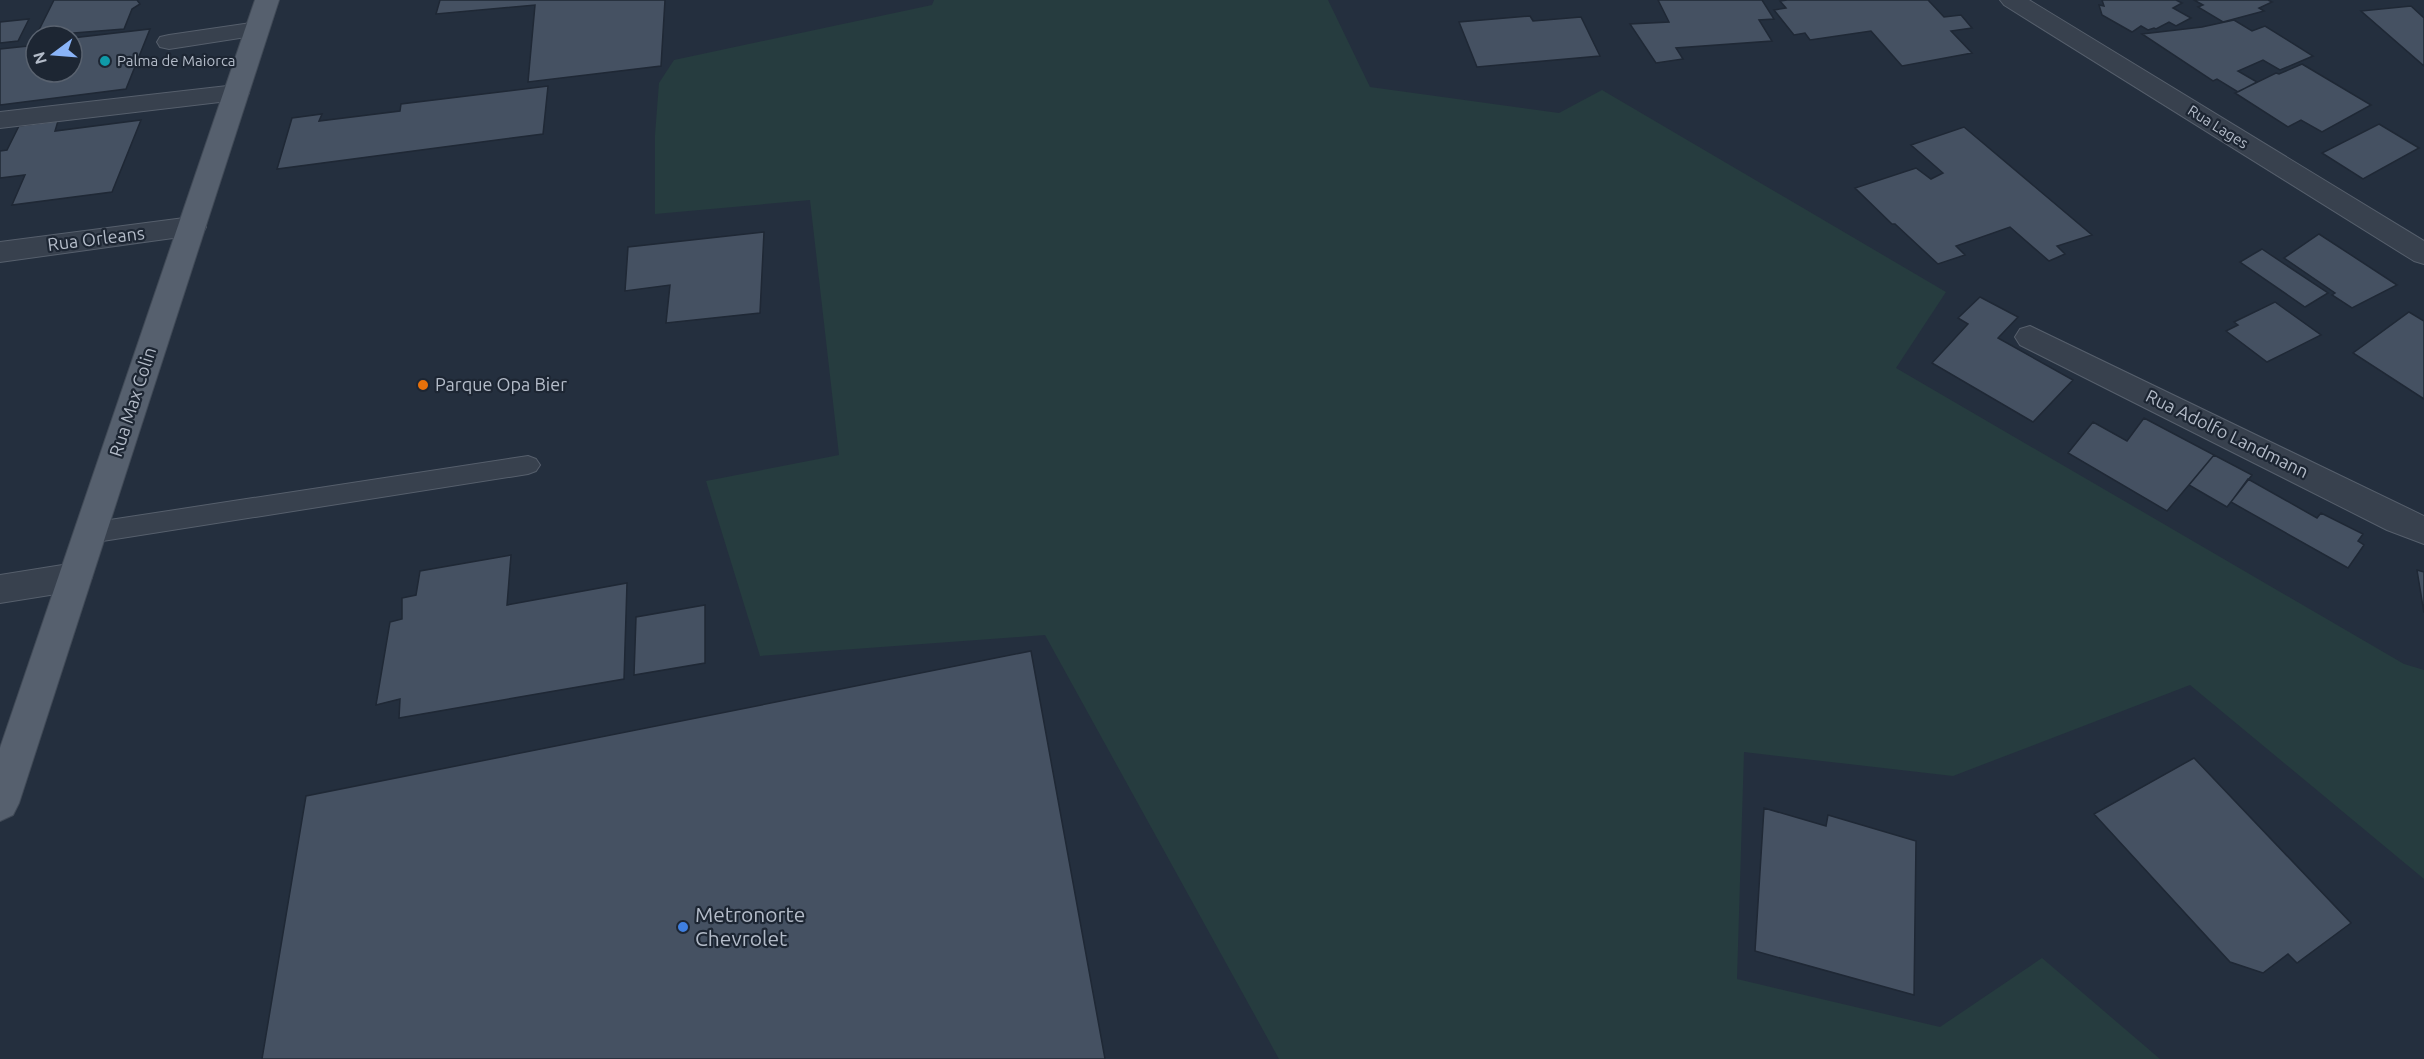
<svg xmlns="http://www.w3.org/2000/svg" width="2424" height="1059" font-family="Ubuntu,sans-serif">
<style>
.green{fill:#263c3f}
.building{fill:#455162;stroke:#1f2835;stroke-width:1.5}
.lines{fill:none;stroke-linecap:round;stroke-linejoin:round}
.lane-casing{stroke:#565f6c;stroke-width:2}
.street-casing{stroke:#565f6c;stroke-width:2}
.primary-casing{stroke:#414a57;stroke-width:2}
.lane{fill:#38414e;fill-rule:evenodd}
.street{fill:#38414e;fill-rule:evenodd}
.primary{fill:#56606e;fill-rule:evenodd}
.culture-dot{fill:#0f9aa8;stroke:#1d2633;stroke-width:2}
.food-dot{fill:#e8710a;stroke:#1d2633;stroke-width:2}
.shop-dot{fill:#3f7fe0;stroke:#1d2633;stroke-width:2}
.labels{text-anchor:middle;stroke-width:4.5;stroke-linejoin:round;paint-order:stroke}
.far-poi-label{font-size:15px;fill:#b4bcc9;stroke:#1d2633;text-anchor:start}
.far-street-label{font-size:15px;fill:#b4bcc9;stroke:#1d2633}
.street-label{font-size:18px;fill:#b4bcc9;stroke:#1d2633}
.poi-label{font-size:18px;fill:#b4bcc9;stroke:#1d2633;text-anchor:start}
.near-poi-label{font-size:21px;fill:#b4bcc9;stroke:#1d2633;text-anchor:start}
</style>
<rect width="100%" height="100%" fill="#242f3e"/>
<path class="green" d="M934,0H1328L1370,87L1559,113L1602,90L1946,292L1896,368L2404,664L2424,670V879L2190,685L1953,776L1744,752L1737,979L1940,1027L2042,958L2160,1059H1279L1045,635L760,656L706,481L839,455L810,200L655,214V135L659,83L674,60L932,5Z"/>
<path class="building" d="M54,0H137L140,4L132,9L124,29L36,36Z
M440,0H665L661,66L528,82L535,5L436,14Z
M1658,0H1762L1774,19L1759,20L1772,41L1676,48L1683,59L1656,63L1630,24L1669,22Z
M1787,0H1928L1944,17L1961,15L1972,28L1951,31L1972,53L1902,66L1871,31L1810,40L1805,33L1794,35L1774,10L1786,8L1780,1Z
M2102,0H2176L2182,3L2173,8L2191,18L2176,26L2169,22L2156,29L2154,28L2148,30L2141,26L2132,32L2102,15L2099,5L2104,6Z
M2194,0H2268L2272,2L2259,8L2264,11L2223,22L2198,7L2203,5Z
M2411,6L2424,18V66L2361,11Z
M1530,16L1533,21L1581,17L1600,56L1477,67L1459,22Z
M29,19L18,41L0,43V22Z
M2234,20L2252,31L2265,26L2313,56L2280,70L2263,60L2238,71L2257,82L2238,92L2217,79L2213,81L2142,34L2202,27Z
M150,29L126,89L0,105V49L28,46L30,42L36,41V72H72V38Z
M2302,64L2371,105L2322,132L2301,120L2288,127L2235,93L2276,73L2279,74Z
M548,86L543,134L277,169L292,118L322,114L319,121L400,111L401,104Z
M141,120L112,192L12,205L25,175L0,178V151L7,150L19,126L58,121L55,131Z
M2379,124L2419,148L2363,179L2322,153Z
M1964,127L2092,235L2057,246L2065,254L2049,261L2010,227L1956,246L1965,255L1938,264L1895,224H1892L1855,188L1916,168L1931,179L1943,173L1911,145Z
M764,232L760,313L666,323L670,285L625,291L628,247Z
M2319,234L2397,285L2352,308L2332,295L2335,293L2284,258Z
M2262,249L2328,293L2305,307L2240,262Z
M1980,297L2018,317L1998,338L2073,380L2033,422L1932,363L1968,324L1958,318Z
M2275,302L2321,335L2267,362L2226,331L2238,325L2234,322Z
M2409,312L2424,321V399L2353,353Z
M2144,418L2214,455L2167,511L2068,453L2093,422L2127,441Z
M2214,455L2252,475L2227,507L2189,485Z
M2248,479L2317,518L2321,513L2363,534L2358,541L2364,545L2348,568L2231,502Z
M511,555L507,605L627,583L624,679L399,718L400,699L376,705L390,622L402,619V598L416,595L420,571Z
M2417,570L2424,572V613Z
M705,605V663L634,675L636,617Z
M1031,651L1105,1059H262L306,796Z
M2194,758L2351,923L2297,963L2288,954L2263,973L2230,962L2094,814Z
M1764,808L1826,826L1828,815L1916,841L1914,995L1755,951Z"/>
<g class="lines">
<g class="lane-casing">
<path id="lane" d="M528,456L536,459L540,465L536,471L528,474L90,543L81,540L78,533L81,526L90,523Z"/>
</g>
<g class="street-casing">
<path id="street" d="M2000,0H2029L2424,241V264L2414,261L2004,5Z
M257,22L266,24L269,29L266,34L169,49L160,47L157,42L160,37L169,35Z
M236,85L245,87L249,93L245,99L0,128V112Z
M192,217L202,220L206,227L202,234L0,262V242Z
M2030,326L2424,516V544L2387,530L2020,345L2015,337L2020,329Z
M75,563L87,567L92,577L87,587L75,591L0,603V575Z"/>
</g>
<g class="primary-casing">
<path id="primary" d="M255,0H279L19,803L13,815L0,821V748Z"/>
</g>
<use href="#lane" class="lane"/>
<use href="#street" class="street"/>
<use href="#primary" class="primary"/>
</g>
<circle class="culture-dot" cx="105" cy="61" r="6"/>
<circle class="food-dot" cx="423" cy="385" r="6"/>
<circle class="shop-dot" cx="683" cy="927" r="6"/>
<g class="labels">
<g class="far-poi-label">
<text x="117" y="66">Palma de Maiorca</text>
</g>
<g class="far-street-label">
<text transform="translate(2218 127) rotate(32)" y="5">Rua Lages</text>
</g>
<g class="street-label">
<text transform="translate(96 239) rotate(-7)" y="6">Rua Orleans</text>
<text transform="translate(133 402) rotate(-72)" y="6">Rua Max Colin</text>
<text transform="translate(2227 434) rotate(26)" y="6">Rua Adolfo Landmann</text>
</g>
<g class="poi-label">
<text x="435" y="391">Parque Opa Bier</text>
</g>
<g class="near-poi-label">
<text x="695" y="922">Metronorte<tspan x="695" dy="24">Chevrolet</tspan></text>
</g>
</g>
<g transform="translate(54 54) rotate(254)"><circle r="28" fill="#1d2633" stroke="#59626f" stroke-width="1.5"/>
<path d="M0-4.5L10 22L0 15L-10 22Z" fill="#8ab4f8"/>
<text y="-9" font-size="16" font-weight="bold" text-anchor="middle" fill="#b4bcc9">N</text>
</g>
</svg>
